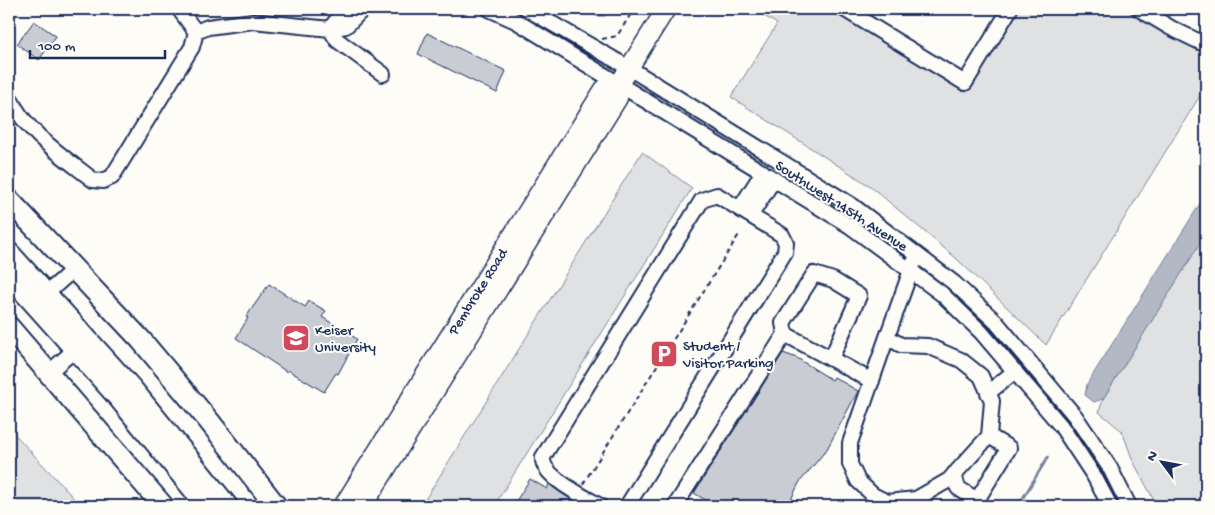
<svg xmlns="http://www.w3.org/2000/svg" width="1215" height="515" font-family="'Gochi Hand',sans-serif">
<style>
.green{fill:#e0e1e3;stroke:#7e88a0}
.water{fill:#b3b8c5;stroke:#76819c}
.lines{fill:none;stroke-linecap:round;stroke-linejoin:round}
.stream{stroke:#76819c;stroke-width:2.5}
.building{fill:#c9ccd3;stroke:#1b2f5e}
.minor-casing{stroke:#1b2f5e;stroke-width:18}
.major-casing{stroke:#1b2f5e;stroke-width:21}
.highway-casing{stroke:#1b2f5e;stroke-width:24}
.path{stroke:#1b2f5e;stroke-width:2;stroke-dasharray:5 4;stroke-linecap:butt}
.minor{stroke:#fdfcf7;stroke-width:14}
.major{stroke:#fdfcf7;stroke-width:18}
.highway{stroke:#fdfcf7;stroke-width:20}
.labels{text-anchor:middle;stroke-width:4;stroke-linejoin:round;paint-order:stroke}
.street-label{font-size:15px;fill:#1b2f5e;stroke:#fdfcf7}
.poi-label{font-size:15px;fill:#1b2f5e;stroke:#fdfcf7;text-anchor:start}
</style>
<rect width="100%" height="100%" fill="#fdfcf7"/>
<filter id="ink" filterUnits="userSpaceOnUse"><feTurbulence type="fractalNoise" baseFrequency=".02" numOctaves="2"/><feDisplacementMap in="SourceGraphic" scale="10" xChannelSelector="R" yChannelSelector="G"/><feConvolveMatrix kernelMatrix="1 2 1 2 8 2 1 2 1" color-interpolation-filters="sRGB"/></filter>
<g filter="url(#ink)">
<path class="green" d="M753,9H832L966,92L1019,9H1123L1206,54V86L1046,345L957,259L870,186L731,97L777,24Z
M642,152L692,188L494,506H421Z
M1206,234V506H1157L1133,461L1122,431L1099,412L1103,399Z
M9,428L81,506H9Z"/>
<path class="water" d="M584,9H608L605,16H596Z
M1206,194V234L1103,399L1094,402L1085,395L1087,384Z"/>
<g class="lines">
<path class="stream" d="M1018,506L1048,457"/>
</g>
<path class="building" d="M34,21L56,36L39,60L17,44Z
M427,33L506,71L497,93L418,54Z
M269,284L305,307L309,301L326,311L322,317L357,339L338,374L336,373L324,392L288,370L287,372L236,338L248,318L246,317Z
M783,353L797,358L832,380L834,377L858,391L827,449L799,483L788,506H715L694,493Z
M530,479L547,489L549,484L583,506H513Z"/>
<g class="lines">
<g class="minor-casing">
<path id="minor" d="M179,9L196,32L208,27L253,21L330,29L346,26L363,9
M489,9L516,21L850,226L942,294L981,332L1061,426L1094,476L1110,506
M527,9L629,68L853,206L954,283L996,322L1075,416L1110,468L1129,506
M844,9L965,83L1010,9
M1139,9L1171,28L1206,45
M330,29L337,40L383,74
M330,29L345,9
M9,96C24,131 64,157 93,180L103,181L112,177L192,47L196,32
M740,208L763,172
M751,215L774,179
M47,293L74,269
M887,337L850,443V464L858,481L873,495L887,502L916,499L949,480L989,436L992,401L981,376L961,360L928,346L901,345L887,337L914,262
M831,359L859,296L833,280L814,274L783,323L785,334L872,381
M49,372L76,349
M988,393L1015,371
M954,474L958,488L977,500L1009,448L989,436
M600,506C585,497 540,476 543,457L702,200L717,195L782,235L786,243L785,252L627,506
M675,506L785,334"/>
</g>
<g class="major-casing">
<path id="major" d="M343,506L604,89L619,84
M363,506L618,98L619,84L666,9"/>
</g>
<g class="highway-casing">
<path id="highway" d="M9,200L141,340L209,421L276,506
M9,253L132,389L227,506
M9,275L118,397L207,506
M9,327L163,506"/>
</g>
<path class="path" d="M602,39L617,36L634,9
M583,484L740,233"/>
<use href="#minor" class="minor"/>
<use href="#major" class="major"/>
<use href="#highway" class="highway"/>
</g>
</g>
<defs>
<g id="university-square" transform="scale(1.4375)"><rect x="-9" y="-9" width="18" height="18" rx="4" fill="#d1495b" stroke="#fdfcf7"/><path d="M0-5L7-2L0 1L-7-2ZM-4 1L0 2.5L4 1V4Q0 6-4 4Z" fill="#fff"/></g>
<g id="parking-square" transform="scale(1.4375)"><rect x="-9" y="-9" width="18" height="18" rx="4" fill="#d1495b" stroke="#fdfcf7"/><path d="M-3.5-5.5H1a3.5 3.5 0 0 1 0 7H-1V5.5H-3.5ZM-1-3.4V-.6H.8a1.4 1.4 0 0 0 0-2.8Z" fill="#fff"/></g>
</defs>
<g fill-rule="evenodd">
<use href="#university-square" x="296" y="338"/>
<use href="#parking-square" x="664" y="354"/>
</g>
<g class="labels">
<g class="street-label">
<text transform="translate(842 205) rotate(33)" y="5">Southwest 145th Avenue</text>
<text transform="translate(477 291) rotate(-58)" y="5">Pembroke Road</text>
</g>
<g class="poi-label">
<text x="315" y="334">Keiser<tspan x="315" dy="17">University</tspan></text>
<text x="683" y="350">Student /<tspan x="683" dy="17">Visitor Parking</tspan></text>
</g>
</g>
<rect width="1215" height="515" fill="none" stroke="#fdfcf7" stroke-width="30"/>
<rect x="15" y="15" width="1185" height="485" fill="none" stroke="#1b2f5e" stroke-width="2" filter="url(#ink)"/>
<g transform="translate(1162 462) rotate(302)" stroke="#fdfcf7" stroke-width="4" paint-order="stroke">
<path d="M0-4L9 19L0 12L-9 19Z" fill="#1b2f5e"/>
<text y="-8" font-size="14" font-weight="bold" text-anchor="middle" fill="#1b2f5e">N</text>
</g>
<path d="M30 50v8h135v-8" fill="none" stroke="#1b2f5e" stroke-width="2.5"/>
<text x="38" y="50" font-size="15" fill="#1b2f5e" stroke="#fdfcf7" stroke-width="4" paint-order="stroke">100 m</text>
</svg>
